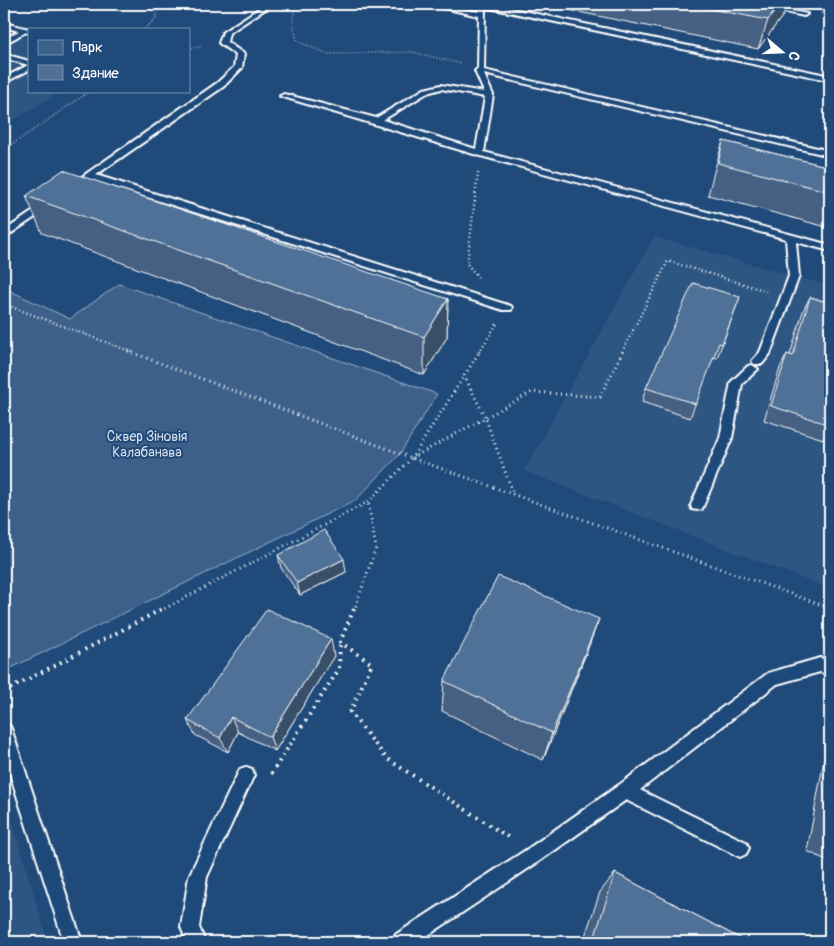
<svg xmlns="http://www.w3.org/2000/svg" width="834" height="946" font-family="Pangolin,sans-serif">
<style>
.built{fill:#2e5683}
.green{fill:#3c618b;stroke:#9eb0c5}
.lines{fill:none;stroke-linecap:round;stroke-linejoin:round}
.service-casing{stroke:#fff;stroke-width:4}
.path-far3{stroke:#fff;stroke-width:2;stroke-dasharray:0.5 2.5;stroke-linecap:butt}
.path-far2{stroke:#fff;stroke-width:2.5;stroke-dasharray:1 3;stroke-linecap:butt}
.path-far1{stroke:#fff;stroke-width:3;stroke-dasharray:1 4;stroke-linecap:butt}
.path{stroke:#fff;stroke-width:4;stroke-dasharray:2 5;stroke-linecap:butt}
.service{fill:#1f4a7a;fill-rule:evenodd}
.wall{fill:#456182;stroke:#fff}
.shaded-wall{fill:#384f6a;stroke:#fff}
.building{fill:#507197;stroke:#fff}
.labels{text-anchor:middle;stroke-width:4;stroke-linejoin:round;paint-order:stroke}
.park-label{font-size:14px;fill:#d8dfe8;stroke:#1f4a7a}
</style>
<rect width="100%" height="100%" fill="#1f4a7a"/>
<filter id="ink" filterUnits="userSpaceOnUse"><feTurbulence type="fractalNoise" baseFrequency=".02" numOctaves="2"/><feDisplacementMap in="SourceGraphic" scale="10" xChannelSelector="R" yChannelSelector="G"/><feConvolveMatrix kernelMatrix="1 2 1 2 8 2 1 2 1" color-interpolation-filters="sRGB"/></filter>
<g filter="url(#ink)">
<path class="built" d="M4,32L29,39V91H62L4,126Z
M654,237L830,286V589L524,471Z
M4,794L48,942H4Z"/>
<path class="green" d="M119,284L437,394L400,454L356,500L9,669L4,653V288L70,319Z"/>
<g class="lines">
<g class="service-casing">
<path id="service" d="M266,4H273L229,33L227,42L244,54L242,68L223,87L96,175L511,306L512,308L511,310H503L90,179L83,180V176L217,83L234,67L236,55L219,43L223,32Z
M425,4H437L479,12V4H490L826,75L827,77L823,79L485,7L484,70L830,151V156L484,74L493,95L484,152L830,245V251L796,242L799,276L770,354L762,364H754L752,361L760,352L789,276L786,239L477,155L280,96L284,94L376,118L424,89L441,85L484,92L475,71L478,68L479,16ZM441,89L485,97L476,149L383,120L427,93Z
M747,4H759L807,14L804,16Z
M4,23L29,29V33L26,32L4,44V39L19,31L4,27Z
M4,54L29,61V70L4,83V78L28,65L4,58Z
M47,202L50,203V207L4,238V231Z
M752,365L758,369L742,384L732,438L702,509L697,510L692,509L691,505L720,438L731,382L748,366Z
M820,658L830,661V675L820,672L777,684L640,790L746,842L749,848L746,854L740,857L626,800L541,860L418,942H393L395,935L529,848L619,785L768,673Z
M4,723L10,726L12,731L82,942H64L4,755Z
M246,767L252,769L254,775L207,877L199,927L205,942H187L181,927L189,876L240,769Z"/>
</g>
<path class="path-far3" d="M295,4L293,23L297,41L328,54L413,52L462,64
M820,8L830,5
M821,13L830,15
M145,29L156,18L155,4
M189,48L203,46
M4,150L90,91"/>
<path class="path-far2" d="M478,173L467,264L478,277
M4,304L132,352
M479,352L497,324
M622,352L668,261L766,291"/>
<path class="path-far1" d="M128,351L412,458L830,608
M464,375L485,417L513,493
M412,458L532,392L600,397L623,351
M160,611L368,502L412,458L480,351
M354,611L376,548L368,502"/>
<path class="path" d="M354,609L340,642L372,664L350,712L386,758L511,839
M4,692L162,609
M271,774L339,669L340,643"/>
<use href="#service" class="service"/>
</g>
<path class="wall" d="M540,4H791L788,8H786L784,14L758,49Z
M723,141L830,167V228L708,195L714,172Z
M26,196L448,299L447,337L424,375L42,233Z
M740,297L717,358L713,357L690,418L642,402L646,388Z
M810,297L830,303V432L826,440L764,420L780,368L787,354L790,355L803,311Z
M278,555L346,572L300,595L281,568Z
M587,651L543,760L442,711L444,681Z
M334,656L275,751L238,732L228,752L195,735L187,720Z
M830,727V862L807,851Z
M615,873L747,942H583L600,892Z"/>
<path class="shaded-wall" d="M780,4H787L784,14L758,49L768,20Z
M448,299L447,337L424,375V337Z
M344,559L346,572L300,595L297,583Z
M599,619L587,651L543,760L552,733Z
M331,639L334,656L275,751L270,737Z
M231,717L238,732L228,752L220,738Z"/>
<path class="building" d="M685,4H780L768,20Z
M723,141L830,167V192L718,163Z
M63,170L448,299L424,337L26,196Z
M693,283L740,297L722,344L719,343L696,404L646,388Z
M810,297L830,303V425L771,406L787,354L793,356Z
M324,530L344,559L297,583L278,555Z
M498,576L599,619L552,733L444,681Z
M267,609L331,639L270,737L231,717L220,738L187,720Z
M615,873L747,942H593Z"/>
</g>
<g class="labels">
<g class="park-label">
<text x="147" y="441">Сквер Зіновія<tspan x="147" dy="16">Калабанава</tspan></text>
</g>
</g>
<rect width="834" height="946" fill="none" stroke="#1f4a7a" stroke-width="20"/>
<rect x="10" y="10" width="814" height="926" fill="none" stroke="#fff" stroke-width="2" filter="url(#ink)"/>
<rect x="28" y="28" width="162" height="65" fill="#1f4a7a" stroke="#7992af"/>
<rect x="38" y="40" width="25" height="15" fill="#3c618b" stroke="#7992af"/>
<text x="72" y="52" font-size="15" fill="#ffffff">Парк</text>
<rect x="38" y="65" width="25" height="15" fill="#507197" stroke="#7992af"/>
<text x="72" y="78" font-size="15" fill="#ffffff">Здание</text>
<g transform="translate(782 52) rotate(109)" stroke="#1f4a7a" stroke-width="4" paint-order="stroke">
<path d="M0-4L9 19L0 12L-9 19Z" fill="#ffffff"/>
<text y="-8" font-size="14" font-weight="bold" text-anchor="middle" fill="#ffffff">С</text>
</g>
</svg>
